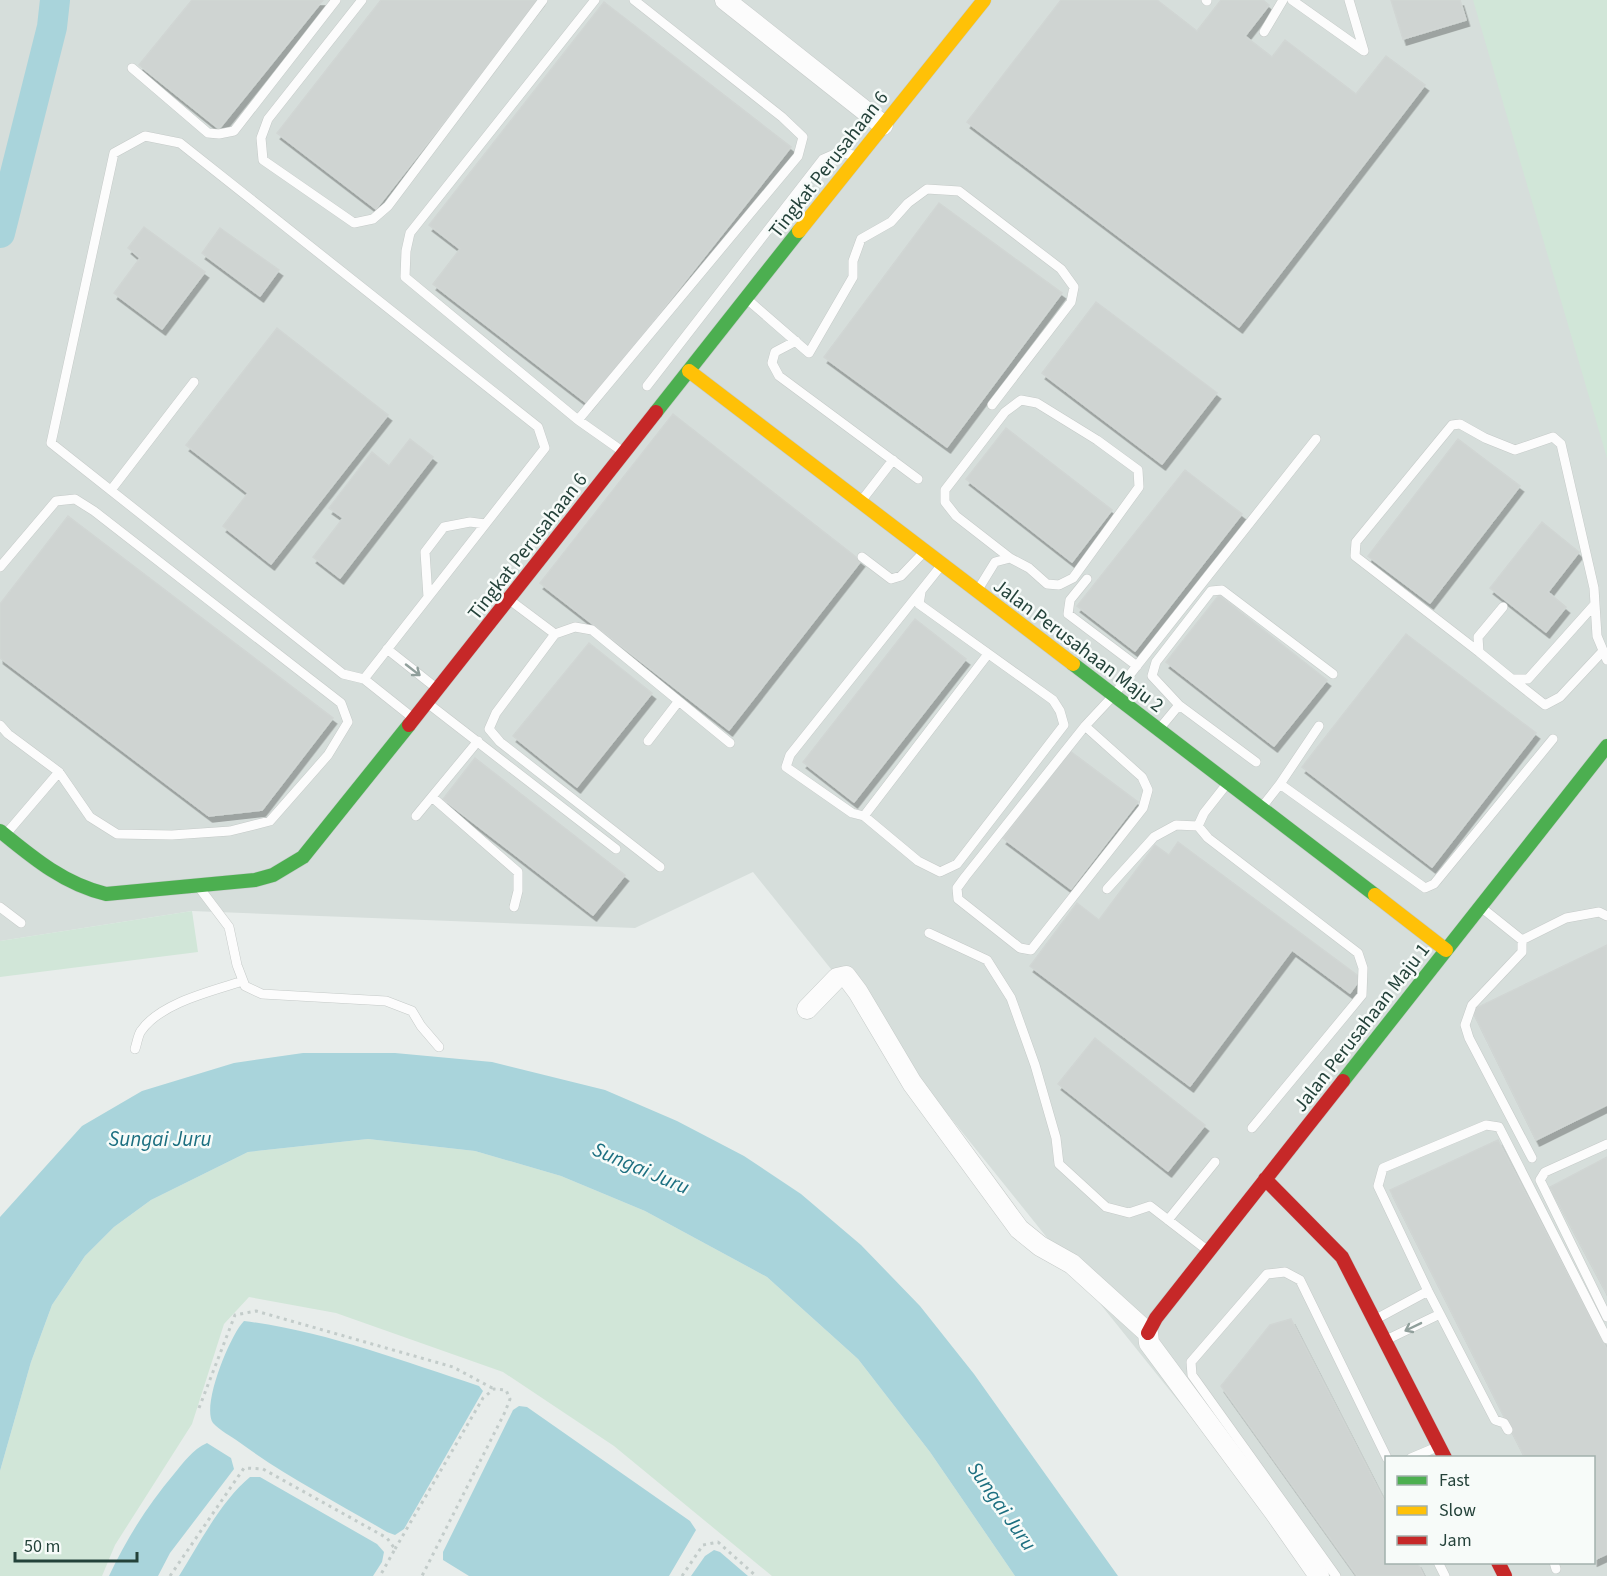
<svg xmlns="http://www.w3.org/2000/svg" width="1607" height="1576" font-family="'Source Sans 3',sans-serif">
<style>
.built{fill:#d6dedb;fill-rule:evenodd}
.green{fill:#d1e6d8}
.water{fill:#a9d4db}
.lines{fill:none;stroke-linecap:round;stroke-linejoin:round}
.river{stroke:#a9d4db;stroke-width:30}
.building{fill:#cfd4d2;stroke:#d1d6d4;stroke-width:1.5;filter:url(#shadow)}
.lane-casing{stroke:#c5cac8;stroke-width:10}
.street-casing{stroke:#c5cac8;stroke-width:21}
.fast-casing{stroke:#c3cbc8;stroke-width:15}
.slow-casing{stroke:#c3cbc8;stroke-width:15}
.jam-casing{stroke:#c3cbc8;stroke-width:15}
.path{stroke:#c3ccca;stroke-width:3;stroke-dasharray:3 4.5;stroke-linecap:butt}
.lane{stroke:#fcfcfc;stroke-width:9}
.street{stroke:#fcfcfc;stroke-width:20}
.fast{stroke:#4caf50;stroke-width:14}
.slow{stroke:#ffc107;stroke-width:14}
.jam{stroke:#c62828;stroke-width:14}
.oneway{stroke:#909f9b}
.labels{text-anchor:middle;stroke-width:5;stroke-linejoin:round;paint-order:stroke}
.street-label{font-size:20px;fill:#24423a;stroke:#f7fbf9}
.water-label{font-size:21px;font-style:italic;fill:#1c6f80;stroke:#f7fbf9}
</style>
<defs>
<filter id="shadow"><feDropShadow dx="3.5" dy="6" stdDeviation="0" flood-color="#0004"/></filter>
</defs>
<rect width="100%" height="100%" fill="#e8edeb"/>
<path class="built" d="M0,0H1607V1576H1319L753,872L635,928L192,911L0,941ZM1386,1458H1594V1562H1386Z"/>
<path class="green" d="M1473,0H1607V458Z
M192,911L198,952L0,977V941Z
M368,1139L475,1151L561,1176L645,1211L767,1277L858,1359L930,1452L1015,1576H772L614,1446L503,1372L336,1313L249,1297L224,1324L192,1424L115,1545L102,1576H0V1471L31,1362L52,1305L85,1256L114,1227L151,1200L248,1152Z"/>
<path class="water" d="M303,1053H395L492,1062L605,1090L677,1121L744,1156L801,1194L861,1245L920,1306L974,1374L1118,1576H1015L930,1452L858,1359L767,1277L645,1211L561,1176L475,1151L368,1139L248,1152L151,1200L114,1227L85,1256L52,1305L31,1362L0,1471V1217L82,1126L142,1091L234,1063Z
M244,1321C324,1331 402,1361 479,1386L483,1391L404,1529L395,1535L387,1532C338,1503 285,1476 239,1442C231,1436 219,1430 213,1423C201,1406 230,1335 244,1321Z
M519,1406L527,1407L690,1521L696,1530L669,1576H469L443,1560V1552L513,1410Z
M207,1443L231,1458L234,1469L170,1553L158,1576H109C127,1538 147,1506 174,1474C184,1462 192,1450 207,1443Z
M250,1477H260L377,1544L384,1552L382,1562L373,1576H179C199,1544 221,1501 250,1477Z
M714,1550L720,1552L748,1576H691L705,1556Z"/>
<g class="lines">
<path class="river" d="M0,233L52,27L55,0"/>
</g>
<path class="building" d="M192,0H323L219,129L139,65Z
M381,0H540L376,209L277,133Z
M1061,0H1157L1197,31L1221,0H1263L1269,5L1245,36L1272,57L1285,40L1356,94L1386,56L1425,85L1239,327L967,122Z
M1391,0H1460L1466,20L1403,39Z
M604,2L791,147L588,404L433,284L460,249L429,225Z
M939,203L1062,293L947,447L824,357Z
M144,227L205,272L162,329L114,293L140,258L128,248Z
M220,228L279,270L260,296L202,253Z
M1096,302L1217,393L1162,464L1042,373Z
M277,328L388,415L271,564L223,526L248,493L186,445Z
M673,414L861,561L729,730L540,583Z
M1006,428L1112,510L1072,562L966,479Z
M410,439L433,457L340,578L313,557L343,518L329,508L372,452L389,466Z
M1458,439L1520,486L1430,603L1368,556Z
M1185,470L1242,514L1135,651L1077,606Z
M68,516L333,718L262,810L209,816L0,658V604Z
M1542,522L1579,552L1548,592L1566,607L1546,632L1490,588Z
M1219,595L1327,680L1274,746L1166,662Z
M915,619L966,659L854,802L803,762Z
M1406,634L1536,733L1432,867L1302,767Z
M589,643L652,693L577,787L513,736Z
M1070,751L1138,802L1071,889L1003,838Z
M475,758L625,875L593,915L443,799Z
M1178,842L1361,978L1350,993L1292,950L1190,1086L1030,966L1077,903L1099,920L1155,845L1169,855Z
M1607,945V1105L1536,1140L1472,1010Z
M1095,1038L1205,1125L1168,1171L1058,1084Z
M1498,1140L1607,1349V1554L1594,1560V1458H1525L1390,1190Z
M1607,1157V1294L1550,1187Z
M1291,1319L1386,1504V1562H1417L1424,1576H1357L1221,1386L1270,1325Z"/>
<g class="lines">
<g class="lane-casing">
<path id="lane" d="M362,0L268,119L261,138L263,160L354,223L373,219L388,206L543,0
M595,0L410,233L406,251L405,277L578,420L622,451
M1206,0L1207,1
M1292,0L1364,51L1349,0
M1264,32L1283,0
M132,68L208,133L219,134L234,131L336,0
M748,300L809,353L853,277V261L861,239L891,222L908,203L927,189L959,191L1061,269L1074,287L1071,302L992,405
M796,341L775,352L772,363L779,376L918,479
M647,386L823,159L839,152L853,155
M1021,400L1037,403L1097,440L1138,470L1139,487L1073,578L1059,585L1047,584L1029,568L1010,558L956,516L945,502V490L1005,412Z
M578,420L798,156L803,137L782,117L634,0
M111,490L194,382
M862,500L893,460
M862,557L891,579L901,576L923,553
M0,567L56,501L75,499L94,511L341,703L348,722L328,755L270,821L230,831L172,835L117,834L90,817L59,772L8,734L0,725
M1087,579L1070,600L1068,614L1137,666
M979,588L995,562L1010,558
M921,592L919,604L1053,700L1060,711L1064,725L957,864L940,872L918,861L864,816L852,813L786,767L790,755L940,567
M428,597L425,552L444,527L470,522L485,524
M511,601L555,634L575,627L592,630L730,743
M1503,607L1478,637L1479,652L1512,679H1528L1595,604
M555,634L496,713L489,729L500,742L660,867
M387,649L435,687
M1479,652L1355,556L1356,542L1452,425L1460,424L1485,438L1515,450L1553,437L1561,444L1594,588L1597,636L1607,660
M364,679L545,448L538,427L180,143L145,136L114,153L51,443L343,674L364,679L413,718
M1512,679L1545,705L1560,697L1603,651
M430,705L616,849
M1179,705L1152,676L1156,662L1211,591L1222,590L1333,674
M1085,726L1142,777L1148,790L1143,808L1031,950L1020,948L958,899L957,888L965,877L1085,726L1113,696L1316,439
M1160,728L1179,705L1256,762
M648,741L678,702
M1280,784L1319,726
M1226,785L1204,813L1198,826L1208,838L1358,953L1363,968L1362,995L1252,1128
M432,797L518,872V891L514,907
M1262,807L1280,784L1425,888L1434,884L1553,739
M416,816L478,741
M864,816L988,654
M6,834L59,772
M1107,889L1154,837L1176,825L1198,826
M201,890L229,927L237,965L245,986L262,994L386,1001L412,1011L421,1026L439,1047
M0,907L21,923
M1482,908L1522,940V952L1472,1005L1465,1025L1469,1038L1532,1158
M929,933L987,960L1011,998L1035,1065L1056,1138L1059,1164L1106,1207L1129,1213L1150,1206L1207,1250
M1522,940L1566,918L1599,912L1607,916
M135,1049C137,1043 138,1035 141,1031C160,1003 212,991 243,981
M1607,1144L1545,1172L1540,1180L1607,1317
M1168,1220L1215,1162
M1378,1318L1428,1291
M1386,1340L1440,1314
M1508,1430L1504,1423L1495,1420L1428,1291L1378,1186L1383,1168L1486,1125L1499,1127L1607,1339
M1411,1458L1437,1447
M1438,1562L1445,1576
M1554,1562L1556,1569
M1336,1576L1192,1375L1191,1362L1267,1274L1285,1272L1300,1280L1387,1458"/>
</g>
<g class="street-casing">
<path id="street" d="M725,0L883,125
M807,1009L837,978L846,976L858,992L912,1083L1019,1229L1040,1246L1072,1264L1148,1333L1149,1343L1275,1513L1319,1576"/>
</g>
<g class="fast-casing">
<path id="fast" d="M656,412L799,231
M1073,664L1375,895
M0,831C33,858 64,884 106,894L255,880L273,875L303,857L409,725
M1343,1081L1607,746"/>
</g>
<g class="slow-casing">
<path id="slow" d="M799,231L984,0
M689,371L1073,664
M1375,895L1446,950"/>
</g>
<g class="jam-casing">
<path id="jam" d="M409,725L656,412
M1265,1179L1342,1257L1445,1458
M1148,1333L1156,1318L1343,1081
M1498,1562L1505,1576"/>
</g>
<path class="path" d="M199,1408L235,1315L256,1311L453,1367L494,1389
M395,1549L483,1398L494,1389L506,1390L510,1399L505,1412L422,1576
M170,1576L244,1468L263,1469L387,1538L395,1549L380,1576
M682,1576L703,1545L718,1542L756,1576"/>
<use href="#lane" class="lane"/>
<use href="#street" class="street"/>
<use href="#fast" class="fast"/>
<use href="#slow" class="slow"/>
<use href="#jam" class="jam"/>
</g>
<defs><path id="oneway-shaft" d="M-6 0H5M1.5-3L5.5 0L1.5 3" fill="none" stroke-width="1.6" stroke-linecap="round" stroke-linejoin="round" transform="scale(1.5)"/></defs>
<g class="oneway">
<use href="#oneway-shaft" transform="translate(413 670) rotate(38)"/>
<use href="#oneway-shaft" transform="translate(1413 1327) rotate(154)"/>
</g>
<g class="labels">
<g class="street-label">
<text transform="translate(828 164) rotate(-52)" y="7">Tingkat Perusahaan 6</text>
<text transform="translate(527 546) rotate(-52)" y="7">Tingkat Perusahaan 6</text>
<text transform="translate(1079 645) rotate(37)" y="7">Jalan Perusahaan Maju 2</text>
<text transform="translate(1361 1027) rotate(-52)" y="7">Jalan Perusahaan Maju 1</text>
</g>
<g class="water-label">
<text x="160" y="1146">Sungai Juru</text>
<text transform="translate(641 1168) rotate(23)" y="7">Sungai Juru</text>
<text transform="translate(1002 1506) rotate(55)" y="7">Sungai Juru</text>
</g>
</g>
<rect x="1385" y="1456" width="210" height="108" fill="#f7fbf9" stroke="#a3b1ad" stroke-width="1.5"/>
<rect x="1397" y="1476" width="30" height="9" fill="#4caf50" stroke="#a3b1ad" stroke-width="1.5"/>
<text x="1439" y="1486" font-size="18" fill="#24423a">Fast</text>
<rect x="1397" y="1506" width="30" height="9" fill="#ffc107" stroke="#a3b1ad" stroke-width="1.5"/>
<text x="1439" y="1516" font-size="18" fill="#24423a">Slow</text>
<rect x="1397" y="1536" width="30" height="9" fill="#c62828" stroke="#a3b1ad" stroke-width="1.5"/>
<text x="1439" y="1546" font-size="18" fill="#24423a">Jam</text>
<path d="M15 1552v9h122v-9" fill="none" stroke="#24423a" stroke-width="3"/>
<text x="24" y="1552" font-size="18" fill="#24423a" stroke="#f7fbf9" stroke-width="4.5" paint-order="stroke">50 m</text>
</svg>
